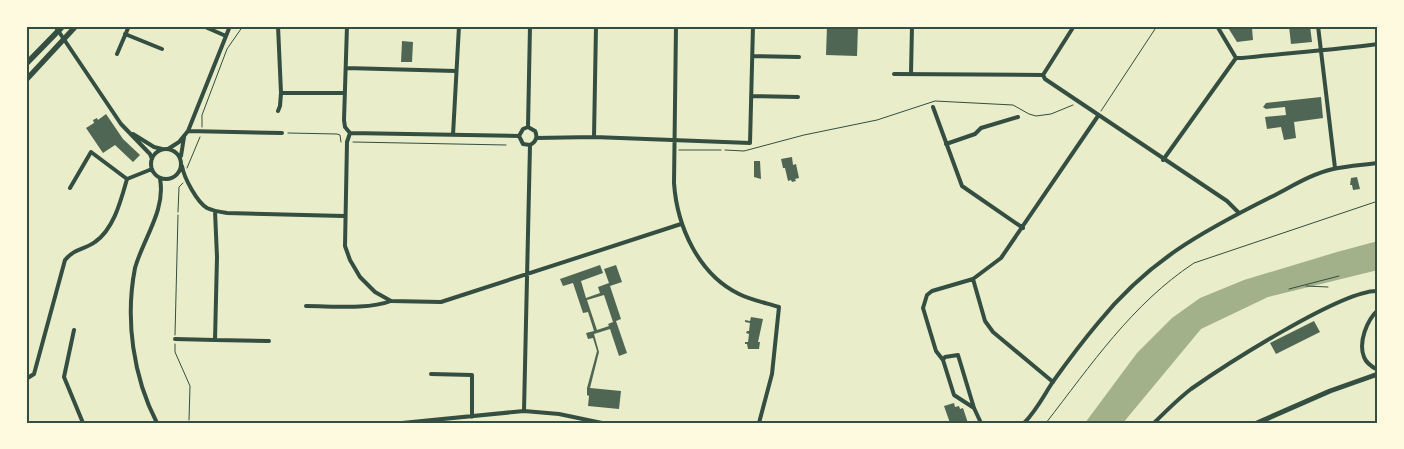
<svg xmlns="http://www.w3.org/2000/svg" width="1404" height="449" font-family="Cabin,sans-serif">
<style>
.water{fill:#a3b18a}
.building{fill:#4f6655;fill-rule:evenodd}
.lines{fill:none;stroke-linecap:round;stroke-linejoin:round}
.path{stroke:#344e41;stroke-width:1}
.minor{stroke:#344e41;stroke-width:4}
.secondary{stroke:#344e41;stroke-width:5}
.primary{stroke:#344e41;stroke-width:5.5}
.neatline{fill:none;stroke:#344e41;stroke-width:2}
</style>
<rect width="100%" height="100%" fill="#e9edc9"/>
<path class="water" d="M1378,241V270L1268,297L1201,329L1123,423H1085L1137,353L1172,318L1200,298L1244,280L1337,252Z"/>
<path class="building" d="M827,26H858L857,56L826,55Z
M1227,26L1252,28L1253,40L1237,42Z
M1289,26H1310L1312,42L1291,44Z
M402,41L413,42L412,62H401Z
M1321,97L1323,118L1294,122L1296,138L1284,140L1281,127L1267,129L1265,117L1286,115L1285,107L1266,109L1263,107L1266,103Z
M106,114L123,139L140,155L133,162L115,145L103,153L86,128L94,123L93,120L97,118L98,120Z
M792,157L793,165L796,164L799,178L795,179L796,181L792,182L791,180L788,181L785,168H783L781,159Z
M754,161H760L761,179L754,177Z
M1357,177L1360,189L1353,190L1352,185H1350L1351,178Z
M600,265L603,273L581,281L586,298L600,293L598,287L609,283L604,269L616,265L622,282L610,286L621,319L616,321L627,353L619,356L610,329L594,334L599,352L590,388L621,391L619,409L588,406L589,396L587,395V388L597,351L593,338L588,339L586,333L594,331L588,312L583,313L573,283L563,286L560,279ZM604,295L613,322L608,324L609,326L597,330L587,300Z
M751,317L763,319L758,342H760L759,349H748L747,344H745V342H748L749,334L746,333L747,331H749L750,323L745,322V320L750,321Z
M1314,321L1320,332L1276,354L1270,343Z
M954,403L955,407L959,406L960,409L963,408L968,423H950L944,406Z"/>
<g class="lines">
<path class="path" d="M1101,111L1157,26
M202,127V115L227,49L243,26
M288,133L337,134L340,135L341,142
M353,142L506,145
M679,150H721
M725,150L744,151L804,135L877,120L935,101L1013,105L1029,114L1036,116L1051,114L1073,105
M187,168L200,137
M178,212L179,187L183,183
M1306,286L1328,287
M1289,289L1339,276
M175,335L178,215
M175,344V352L190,386L189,420
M531,423H533
M1046,423C1091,365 1132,304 1194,263L1378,201"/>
<path class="minor" d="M55,26L121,124L150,154L152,159
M203,26L226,36
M278,26L281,93H345
M347,26L344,120L345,127L350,133L347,142L345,246L350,260L360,277L375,292L391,301L441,302L681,224
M676,26L674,183C677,226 698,274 739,294C751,300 766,303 779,307L772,374L759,423
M1217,26L1236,58
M1318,26L1335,168
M125,34L162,49
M117,54L129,26
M752,56L799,57
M1236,58H1242C1288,53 1333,50 1378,44
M346,68L456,71
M911,73L912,26
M894,74L1043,75
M1043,75L1045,79L1227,201L1239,213
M1043,75L1074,26
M751,96L798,97
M933,107L962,186L1023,228
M278,111L280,106L281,93
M528,127L530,26
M528,127L523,129L519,136L523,144L530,145
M528,127L535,131C538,137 536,142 530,145
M188,131L282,133
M350,133L519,136
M133,134L154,147L162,149
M453,135L459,26
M594,137L596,26
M536,138L594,137L750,143L753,26
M946,144L975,134L981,128L1018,117
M151 164a15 15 0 1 1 30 0a15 15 0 1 1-30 0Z
M168,149L179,142L188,131L230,26
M181,156L184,137
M1163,160L1236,58
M182,166C184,178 197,202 207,208C213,211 220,212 227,213L344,216
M127,179L152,169
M70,188L91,152L127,179
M215,211L217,257L215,340L269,341
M973,279L985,321L993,332L1053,382
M306,306C332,306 367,310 391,301
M1378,310C1367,320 1358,342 1364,357C1366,363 1372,367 1378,370
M74,330L64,377L83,423
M175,339L215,340
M943,360L945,357L958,355L974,408L981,423
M431,374L472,375V417
M26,379L34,374L65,260C75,248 84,250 95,242C114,229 121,200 127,179
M974,408L954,395L943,360L936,351L923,308L927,295L932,291L973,279L1001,258L1098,116
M524,411L530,145
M157,423C133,377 125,319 135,268C143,239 166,210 160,179
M402,423L524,411L559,414L602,423
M1024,423C1036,411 1043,397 1052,383C1067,362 1082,342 1098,323C1148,261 1201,232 1271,197C1291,187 1311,174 1333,169C1347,166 1363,165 1378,163
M1154,423C1166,411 1178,399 1191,389C1224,366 1343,289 1378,291"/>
<path class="secondary" d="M1257,423L1330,391L1378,374"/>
<path class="primary" d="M26,64L63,26
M26,80L76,26"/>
</g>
<rect width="1404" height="449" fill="none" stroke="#fefae0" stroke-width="55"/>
<rect x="28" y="28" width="1348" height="394" class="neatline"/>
</svg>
